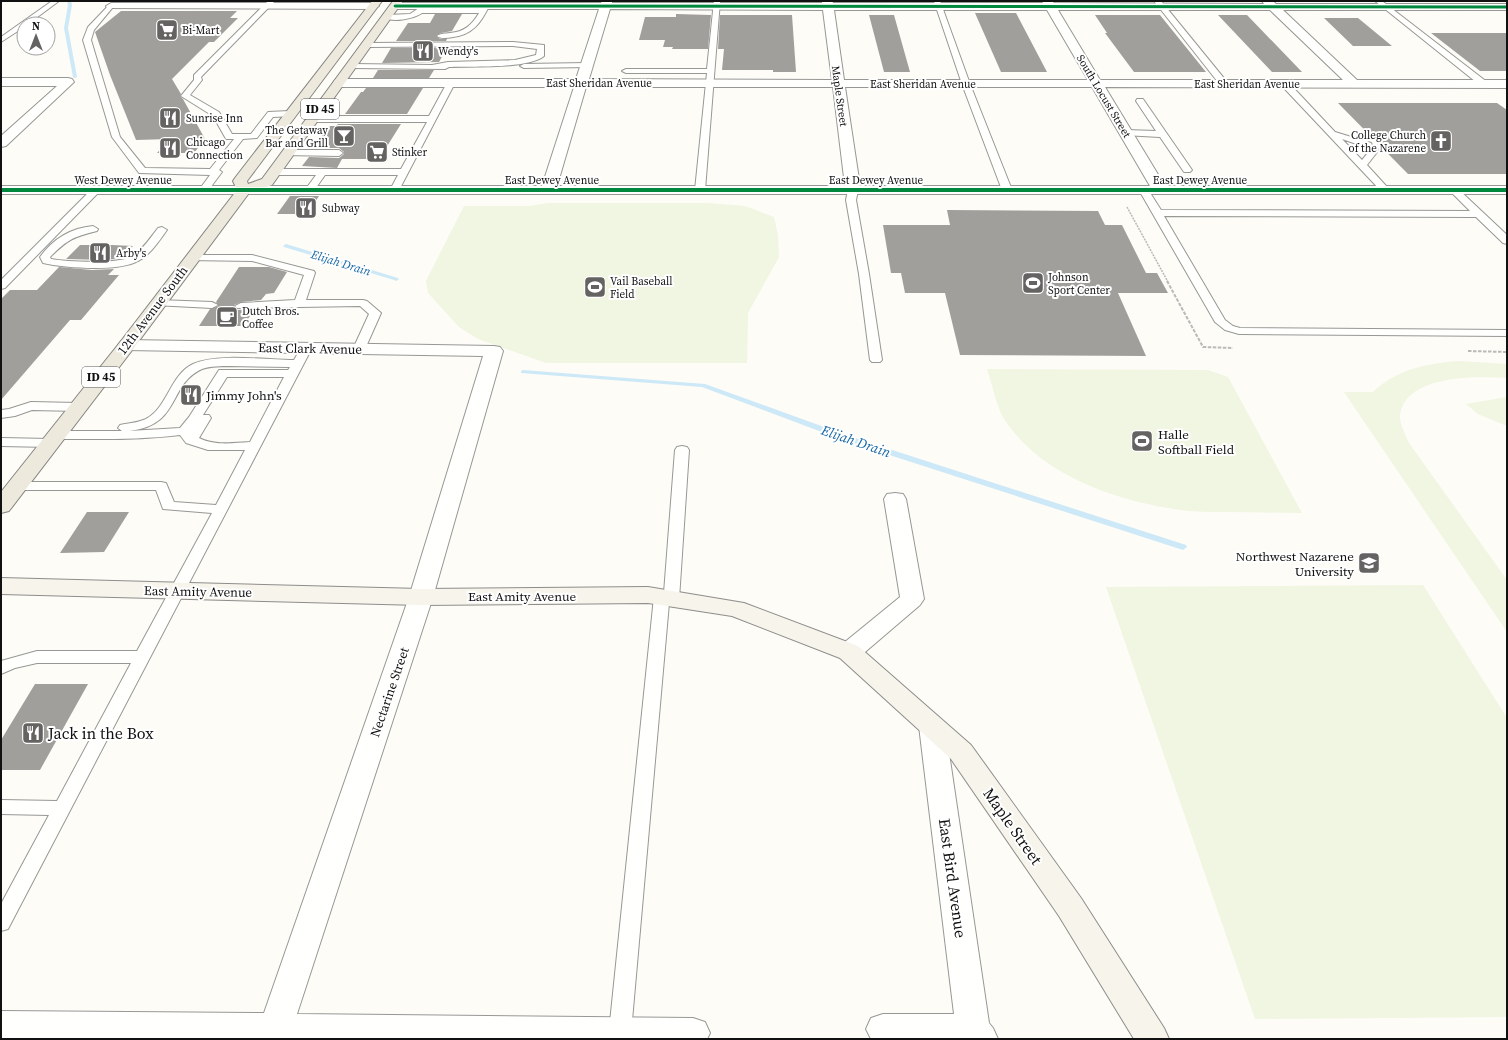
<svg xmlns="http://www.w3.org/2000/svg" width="1508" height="1040" font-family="'Source Serif 4',serif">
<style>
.pitch{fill:#f0f6e1}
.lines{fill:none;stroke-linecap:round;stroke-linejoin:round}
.stream{fill:#cde8f7;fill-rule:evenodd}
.building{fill:#a19f9c}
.lane-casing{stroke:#979795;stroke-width:2}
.street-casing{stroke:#979795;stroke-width:2}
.secondary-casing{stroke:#8e8d8b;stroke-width:2}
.primary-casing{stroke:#858482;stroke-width:2}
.path-far1{stroke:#b9b9b8;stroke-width:1.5;stroke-dasharray:2 1;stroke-linecap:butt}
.path{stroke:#b9b9b8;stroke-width:2;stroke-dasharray:3.5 1.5;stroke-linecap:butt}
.lane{fill:#fffffe;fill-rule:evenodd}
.street{fill:#fffffe;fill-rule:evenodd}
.secondary{fill:#f6f4eb;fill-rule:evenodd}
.primary{fill:#ede9dc;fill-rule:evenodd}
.cycleway-far1-casing{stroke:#fff;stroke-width:4.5}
.cycleway-casing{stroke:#fff;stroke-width:5.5}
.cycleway-far1{stroke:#00873e;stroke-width:3}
.cycleway{stroke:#00873e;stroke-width:4}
.labels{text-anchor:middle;stroke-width:4;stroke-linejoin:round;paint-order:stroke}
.far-poi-label{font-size:11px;fill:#111;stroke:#fff;text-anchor:start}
.far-street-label{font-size:11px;fill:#111;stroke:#fff}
.shield{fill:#fff;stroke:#585858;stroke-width:1}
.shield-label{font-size:12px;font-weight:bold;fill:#111}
.far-water-label{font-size:12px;font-style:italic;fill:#1768a6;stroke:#fff}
.street-label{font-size:13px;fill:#111;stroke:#fff}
.poi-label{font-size:13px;fill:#111;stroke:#fff;text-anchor:start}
.water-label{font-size:14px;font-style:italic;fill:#1768a6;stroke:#fff}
.near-poi-label{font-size:16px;fill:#111;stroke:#fff;text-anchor:start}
.near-street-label{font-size:16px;fill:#111;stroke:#fff}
</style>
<rect width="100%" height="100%" fill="#fdfcf7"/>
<path class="pitch" d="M549,203H707L745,206L774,217L778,235L779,257L748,313L747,363H546L478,339L459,327L428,293L426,281L464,206H529Z
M1457,361L1507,364V378C1477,376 1407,374 1400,414C1399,423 1405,434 1409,443L1507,580V632L1344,392H1373C1397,369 1426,364 1457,361Z
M987,369L1208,370L1228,377L1302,513C1276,513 1251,512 1226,512C1214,512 1201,512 1189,511C1125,504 1042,478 1005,420C997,409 992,383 987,369Z
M1507,397V426L1478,414L1466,404Z
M1423,585L1507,718V1017L1255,1019L1106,587Z"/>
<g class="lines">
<path class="stream" d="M67,1H71L72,5L68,28L77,77L75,78L73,77L64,28L68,5Z
M286,244L398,278L399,279L396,281L394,280L284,247L283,246Z
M523,370L705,384L849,436L1186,545L1187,547L1183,550L1180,549L843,440L702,387L521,373V371Z"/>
</g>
<path class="building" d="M121,11H237L230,18H238L214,42H209L172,79L181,94L180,96L183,99L205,139L194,153H157L170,139L136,140L110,75L95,32Z
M975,13H1016L1047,72H1001Z
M435,14H462L452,31L441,33L436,36L440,39H447L446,41H396L408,23H430Z
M676,14L711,15L708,49H672L673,47H663L665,40H639L645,17H676Z
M720,15H792L796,72H773V70H722L724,49H718Z
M869,15H894L910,72H884Z
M1095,15H1160L1206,72H1134L1105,33H1107Z
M1218,15H1247L1302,72H1272Z
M1324,18H1358L1392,46H1353Z
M1431,33H1507V71H1480Z
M391,48H447L439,62L382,63Z
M378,70H434L429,78H373Z
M366,88H423L407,114H345L361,92H363Z
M1338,103H1497L1507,110V174H1408Z
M338,124H401L379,159H342L337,168L302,166L309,157L339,158L344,154V152L339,148H314L330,126H336Z
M290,196H319L307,214H277Z
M947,210L1098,211L1105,225H1122L1146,273H1157L1168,293H1118L1146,356L960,355L945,293H905L901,273H891L883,225H950Z
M80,245H112L133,246L123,258L104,260L66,259Z
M59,267L92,270L114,269L108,275H119L81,320H70L1,400V299L10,290H37Z
M239,267H269L287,272L274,293L266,294L261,300L241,302L234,305V307L237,310L255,309L243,326H199L210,309L219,306L216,302Z
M87,512H129L104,552L60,553Z
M35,684H88L40,770H1V740Z"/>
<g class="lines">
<g class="lane-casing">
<path id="lane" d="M52,1H59L28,24H24V27L1,42V37Z
M268,1H275L201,77L202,80L190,95L219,112L232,134H251L268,112L290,111L294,114L293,116L273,117L257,138L243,139L219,170L222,172L207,192H201L199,190L210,175L139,173L112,137L83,40L88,27L109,5H113V7L94,30L91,40L120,137L145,168L210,169L234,139H226L213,116L181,96L194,80V75Z
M714,1H720L705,190L700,193L695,190L707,73H626L622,71L626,69H707Z
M934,1H940L970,84L1012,190L1010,192H1004L1002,190L962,84Z
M1154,1H1161L1227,82V86H1221Z
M1375,1H1382L1487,82V86H1481Z
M425,4L428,6L426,9H481L484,5L489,6C481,23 472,35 453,37C447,38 441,39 437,36C441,33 445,34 450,33C464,32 472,25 479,13H422C413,19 392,23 384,17L387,15L410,14Z
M513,42L544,45V56C529,69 470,66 449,67L445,69L352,68L348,66L352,64L432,65L448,62L515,60L536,55L537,49L513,46L367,47L363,45L367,43Z
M587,63H590V67L524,68L520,66L524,64Z
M448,81H454L455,83L398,192L395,193L390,190L398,175H325L313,192L310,193L305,190L316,175H274L269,172L274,169H401L427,122H312L308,119L312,116H429Z
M1282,82H1288L1335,132L1371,143L1372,145L1371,147L1368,148L1342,139L1362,160L1371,149H1377L1378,151L1367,165L1388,188L1390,190L1388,192H1382L1282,86Z
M1137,99H1143L1192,170L1190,172H1184L1160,137L1123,135L1122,133L1123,131L1126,130L1156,131L1136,101Z
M287,150H339L343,153L339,156L284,155L283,153Z
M96,187L101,190L99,192L5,288L1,289V280L93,188Z
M853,187L858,190L856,200L869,274L882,360L880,362H872L870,360L859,274L846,200L848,190Z
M1144,187L1147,188L1161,210L1470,211L1449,190L1454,187L1457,188L1507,235V244L1503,243L1476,217L1164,216L1225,320L1233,326L1240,328L1507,330V336L1239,334L1225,330L1215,322L1139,190Z
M93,226L98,229L97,231C73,237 68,239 50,257L51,259C67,262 117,264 131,257C143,250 150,238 158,228L162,227L167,230C159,241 150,255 138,261C119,272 65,268 43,263L40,257C53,239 71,228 93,226Z
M192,255H252L314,271L315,273L306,300H363L367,301L381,313L365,349L363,351H355L353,349L369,314L360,306L237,308L235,306L241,303L295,300L304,275L252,261L188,260L187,258Z
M158,300L212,302L218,305L212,308L154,305L153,303Z
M306,345L310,346L312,348L8,929L1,931V904L49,815L1,814V800L57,801L131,663H37L15,668L1,674V661L37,651H137L212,513L163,509L156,490H17L12,489L10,486L12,483L17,482H161L166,483L174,502L216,505L245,450H208L186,443L180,435C139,440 98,439 56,439L51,438L50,435L51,432L56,431H122L118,428L120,425C129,423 137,423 146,419C168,407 170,375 193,364C217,353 267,360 294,360L302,346ZM230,366L290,367L288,370H219L189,417L180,428L129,431C182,425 167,385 202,369C210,366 221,366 230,366ZM227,377H284L250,442C233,443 215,446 199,438L211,418L209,415H203Z
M31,402L78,403L82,404L84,407L82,410L78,411L32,410L15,416L1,418V410L9,409Z
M1,438L50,439L55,440L56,443L55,446L50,447L1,446Z
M682,446L687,447L689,450L679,599L676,603H669L631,1032L627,1039H613L609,1032L654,597L657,593H664L675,450L677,447Z"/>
</g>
<g class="street-casing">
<path id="street" d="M602,1H612V3H822V1H832L833,3H1043L1042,1H1052L1054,3L1264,4L1262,1H1273L1276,4H1507V10H1283L1357,80H1507V88L1105,87L1165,186H1507V194H1V186H542L574,87H339L335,86L333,83L335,80L339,79H576L599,9H395L390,6L395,3H601ZM610,9L823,10L832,80L589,79ZM834,10H1047L1088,80H844ZM1058,10H1270L1343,80H1100ZM586,87H833L845,186H557ZM845,87H1092L1150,186H860Z
M111,3H374L379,6L374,9L107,8L106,6Z
M1,78H68L72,79L74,82L6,146L1,147V136L57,86H1Z
M127,340L494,346L500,347L503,351L433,597L297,1014L693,1018L705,1022L710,1033L707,1039H1V1011L264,1013L409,597L483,356L127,350L121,349L118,345L121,341Z
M895,493L903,494L906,499L924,599L920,605L858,658L849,661L840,658L837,652L840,646L900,597L884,499L887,494Z
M932,716L941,719L945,726L989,1023L993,1028L998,1039H871L866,1029L871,1018L883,1014H954L919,726L923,719Z"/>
</g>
<g class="secondary-casing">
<path id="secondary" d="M1,578L421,589L648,587L744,603L858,646L971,745L1081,898L1164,1028L1169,1039H1134L1059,916L951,759L840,658L732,616L648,603L421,605L1,594Z"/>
</g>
<g class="primary-casing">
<path id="primary" d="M372,1H382L247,181L248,184L262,179L393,1H403L272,185L249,193L133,349L9,511L1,513V492L121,341L237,190L233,181L235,178Z"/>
</g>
<path class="path-far1" d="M1127,207L1168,282"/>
<path class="path" d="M1167,281L1203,347L1233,348
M1468,351L1507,352"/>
<use href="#lane" class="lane"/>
<use href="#street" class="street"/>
<use href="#secondary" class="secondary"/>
<use href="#primary" class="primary"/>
<g class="cycleway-far1-casing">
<path id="cycleway-far1" d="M395,6L1507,7"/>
</g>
<g class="cycleway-casing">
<path id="cycleway" d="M1,190H1507"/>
</g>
<use href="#cycleway-far1" class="cycleway-far1"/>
<use href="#cycleway" class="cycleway"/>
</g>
<defs>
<g id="supermarket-square" transform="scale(1.15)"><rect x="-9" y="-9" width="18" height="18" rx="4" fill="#646362" stroke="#fff"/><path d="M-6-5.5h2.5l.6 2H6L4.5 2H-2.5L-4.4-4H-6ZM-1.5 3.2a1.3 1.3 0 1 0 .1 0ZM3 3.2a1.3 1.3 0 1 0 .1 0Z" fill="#fff"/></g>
<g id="restaurant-square" transform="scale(1.15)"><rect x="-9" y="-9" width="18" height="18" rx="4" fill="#646362" stroke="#fff"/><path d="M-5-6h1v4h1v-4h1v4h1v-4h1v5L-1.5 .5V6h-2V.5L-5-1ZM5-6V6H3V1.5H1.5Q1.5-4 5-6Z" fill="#fff"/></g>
<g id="bar-square" transform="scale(1.15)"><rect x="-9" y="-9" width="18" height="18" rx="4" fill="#646362" stroke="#fff"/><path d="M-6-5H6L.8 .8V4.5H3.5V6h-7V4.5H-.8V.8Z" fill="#fff"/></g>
<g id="church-square" transform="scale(1.15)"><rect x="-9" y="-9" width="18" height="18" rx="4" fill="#646362" stroke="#fff"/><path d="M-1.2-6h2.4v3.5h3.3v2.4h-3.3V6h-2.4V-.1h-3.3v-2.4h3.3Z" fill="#fff"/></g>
<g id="stadium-square" transform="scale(1.15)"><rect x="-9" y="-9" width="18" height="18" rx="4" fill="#646362" stroke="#fff"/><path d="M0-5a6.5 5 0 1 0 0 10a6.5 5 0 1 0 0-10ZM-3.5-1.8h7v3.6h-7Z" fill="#fff"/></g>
<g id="cafe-square" transform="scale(1.15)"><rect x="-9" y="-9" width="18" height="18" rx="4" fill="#646362" stroke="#fff"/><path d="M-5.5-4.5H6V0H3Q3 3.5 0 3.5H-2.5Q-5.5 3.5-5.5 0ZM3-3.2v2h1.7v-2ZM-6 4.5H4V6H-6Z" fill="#fff"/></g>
<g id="university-square" transform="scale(1.15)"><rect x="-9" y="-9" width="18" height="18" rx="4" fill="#646362" stroke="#fff"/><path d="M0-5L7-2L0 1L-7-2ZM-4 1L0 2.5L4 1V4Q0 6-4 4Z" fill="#fff"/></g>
</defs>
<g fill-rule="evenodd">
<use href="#supermarket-square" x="167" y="30"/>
<use href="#restaurant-square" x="423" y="51"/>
<use href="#restaurant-square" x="170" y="118"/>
<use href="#bar-square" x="344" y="136"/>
<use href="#church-square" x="1441" y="141"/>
<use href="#restaurant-square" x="170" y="148"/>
<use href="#supermarket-square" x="377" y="152"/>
<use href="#restaurant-square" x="306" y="208"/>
<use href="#restaurant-square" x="100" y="253"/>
<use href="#stadium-square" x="1033" y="283"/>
<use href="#stadium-square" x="595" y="287"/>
<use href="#cafe-square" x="227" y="317"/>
<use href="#restaurant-square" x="191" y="395"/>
<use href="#stadium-square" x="1142" y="441"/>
<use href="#university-square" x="1369" y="563"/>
<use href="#restaurant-square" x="33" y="733"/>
</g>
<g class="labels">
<g class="far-poi-label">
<text x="182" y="34">Bi-Mart</text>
<text x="438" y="55">Wendy's</text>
<text x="186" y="122">Sunrise Inn</text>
<text x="328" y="134" text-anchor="end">The Getaway<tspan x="328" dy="13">Bar and Grill</tspan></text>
<text x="1426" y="139" text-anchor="end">College Church<tspan x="1426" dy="13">of the Nazarene</tspan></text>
<text x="186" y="146">Chicago<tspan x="186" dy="13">Connection</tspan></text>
<text x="392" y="156">Stinker</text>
<text x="322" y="212">Subway</text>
<text x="116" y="257">Arby's</text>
<text x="1048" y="281">Johnson<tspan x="1048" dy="13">Sport Center</tspan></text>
<text x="610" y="285">Vail Baseball<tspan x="610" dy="13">Field</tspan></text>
<text x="242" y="315">Dutch Bros.<tspan x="242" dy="13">Coffee</tspan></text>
</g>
<g class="far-street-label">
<text x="599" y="87">East Sheridan Avenue</text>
<text x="923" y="88">East Sheridan Avenue</text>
<text x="1247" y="88">East Sheridan Avenue</text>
<text transform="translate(840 96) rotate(82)" y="4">Maple Street</text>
<text transform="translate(1104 96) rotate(59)" y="4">South Locust Street</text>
<text x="123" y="184">West Dewey Avenue</text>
<text x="552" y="184">East Dewey Avenue</text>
<text x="876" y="184">East Dewey Avenue</text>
<text x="1200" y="184">East Dewey Avenue</text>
</g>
<g class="shield">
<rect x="301" y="99" width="38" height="20" rx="3"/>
<rect x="82" y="367" width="38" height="20" rx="3"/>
</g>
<g class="shield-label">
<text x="320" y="113">ID 45</text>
<text x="101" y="381">ID 45</text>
</g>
<g class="far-water-label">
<text transform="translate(341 263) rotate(17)" y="4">Elijah Drain</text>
</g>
<g class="street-label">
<text transform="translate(152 310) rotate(-53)" y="5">12th Avenue South</text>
<text transform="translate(310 348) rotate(1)" y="5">East Clark Avenue</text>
<text transform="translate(198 591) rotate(1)" y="5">East Amity Avenue</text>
<text x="522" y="601">East Amity Avenue</text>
<text transform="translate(389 692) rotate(-71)" y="5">Nectarine Street</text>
</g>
<g class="poi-label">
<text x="206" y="400">Jimmy John's</text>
<text x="1158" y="439">Halle<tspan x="1158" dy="15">Softball Field</tspan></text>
<text x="1354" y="561" text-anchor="end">Northwest Nazarene<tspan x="1354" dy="15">University</tspan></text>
</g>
<g class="water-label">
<text transform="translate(856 441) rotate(19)" y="5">Elijah Drain</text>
</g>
<g class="near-poi-label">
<text x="48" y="739">Jack in the Box</text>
</g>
<g class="near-street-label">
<text transform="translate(1013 826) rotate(55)" y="6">Maple Street</text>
<text transform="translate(953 878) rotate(82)" y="6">East Bird Avenue</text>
</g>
</g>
<rect width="1508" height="1040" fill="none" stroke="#111111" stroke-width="4"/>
<g transform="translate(36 36)"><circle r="19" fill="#ffffff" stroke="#a0a0a0"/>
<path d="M0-3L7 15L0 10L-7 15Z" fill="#646362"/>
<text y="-6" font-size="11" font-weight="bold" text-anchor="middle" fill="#111111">N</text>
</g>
</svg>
